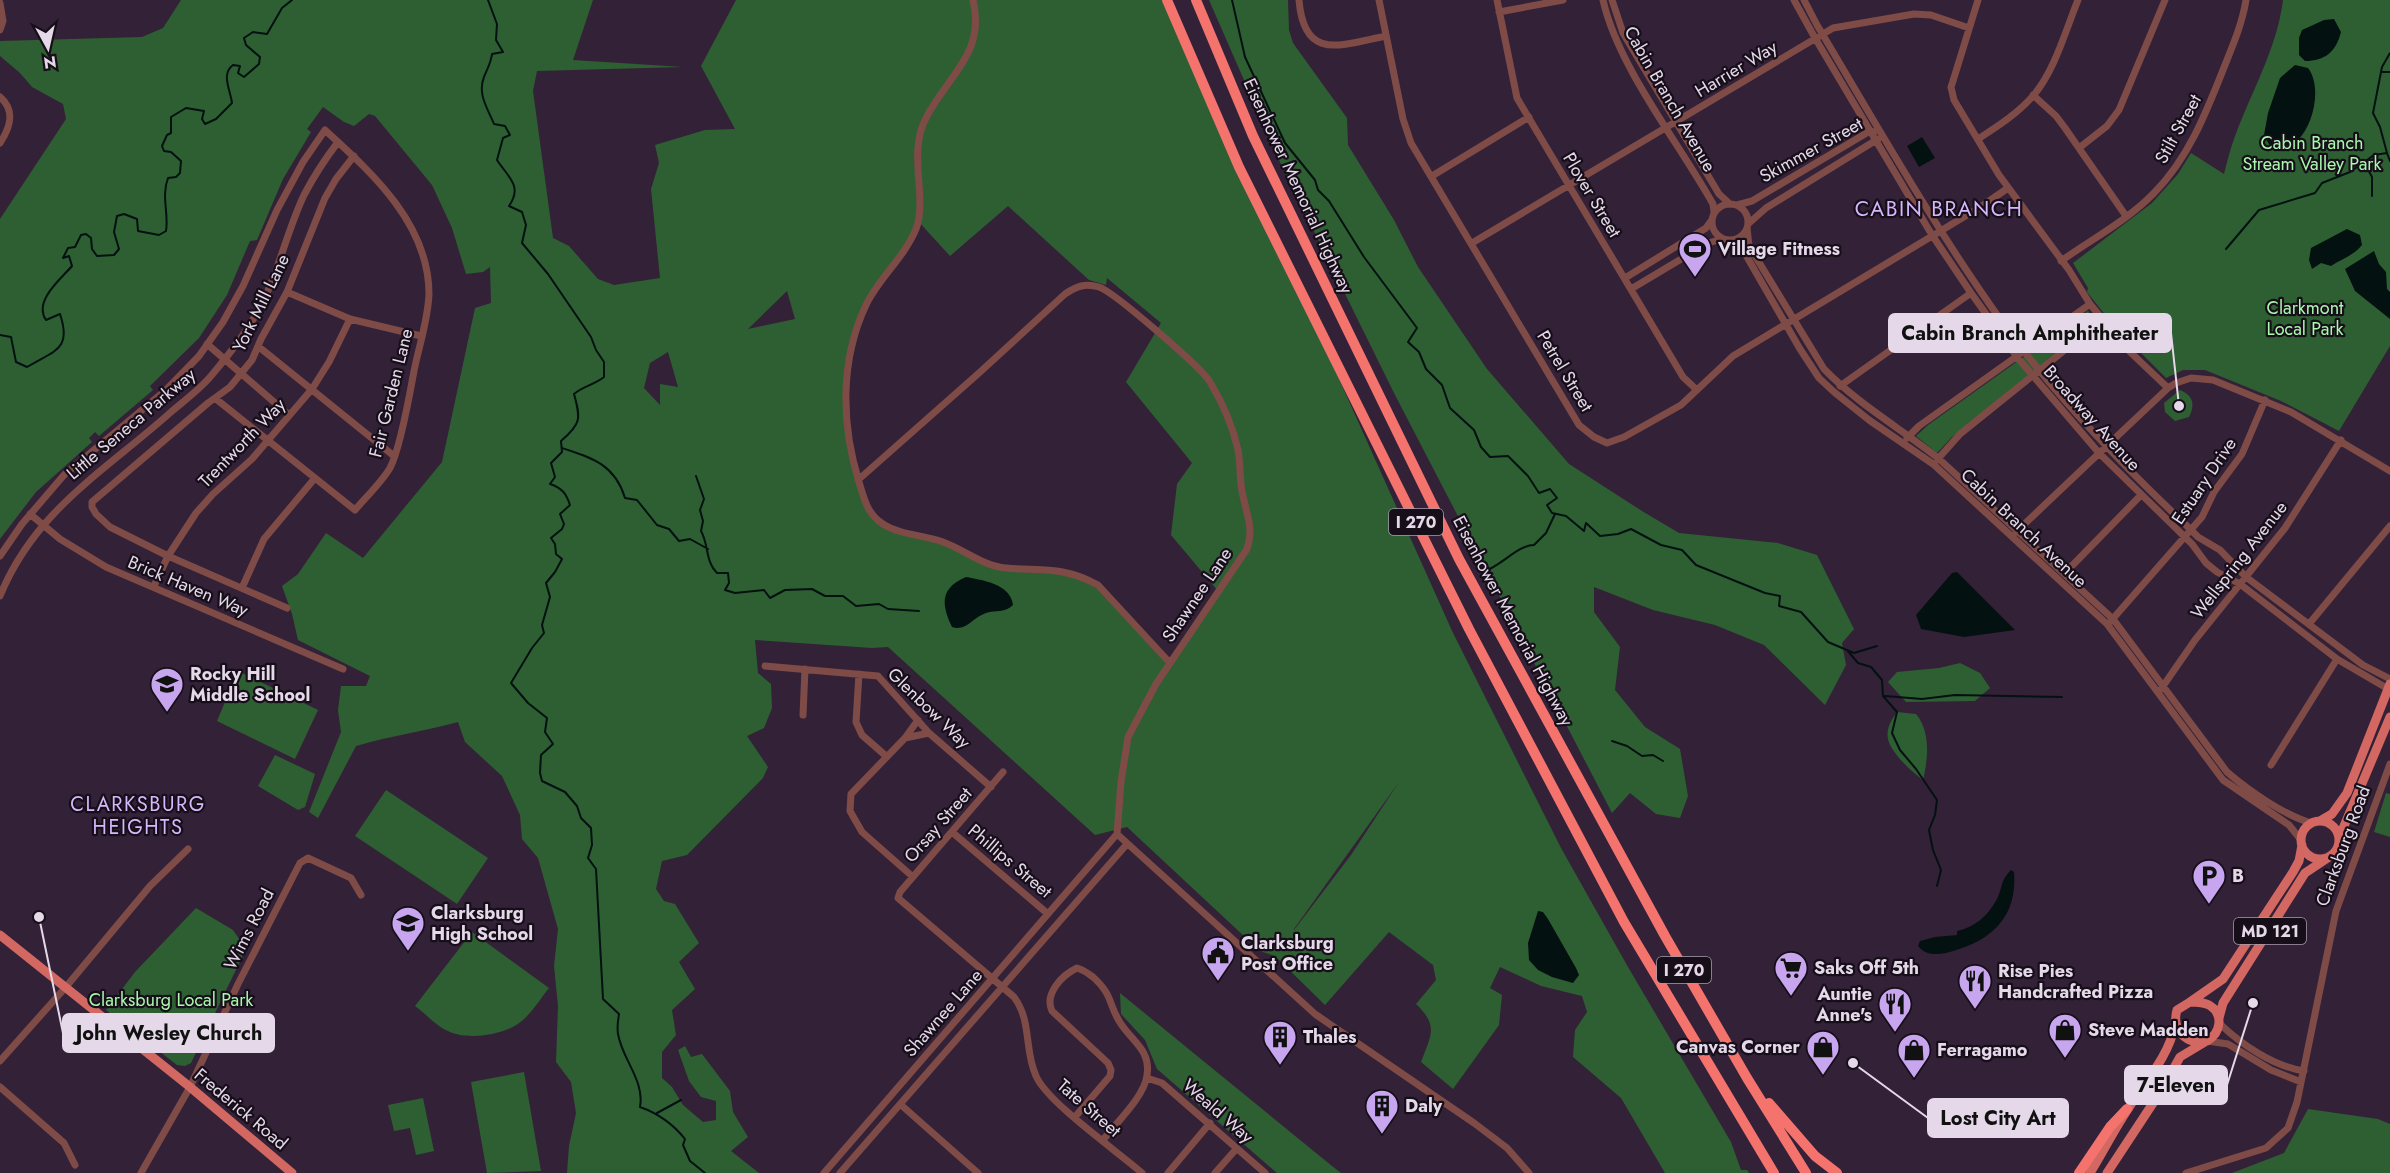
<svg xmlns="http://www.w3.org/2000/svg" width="2390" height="1173" font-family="Jost,sans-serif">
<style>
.green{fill:#2e5f32;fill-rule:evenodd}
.water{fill:#041111}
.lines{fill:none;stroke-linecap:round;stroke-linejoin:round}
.stream{stroke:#041111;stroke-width:2}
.minor{stroke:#7f4b47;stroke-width:7}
.major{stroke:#d36862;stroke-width:9}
.highway{stroke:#f4736d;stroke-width:10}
.labels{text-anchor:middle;stroke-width:4.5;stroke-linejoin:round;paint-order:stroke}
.shield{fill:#160e19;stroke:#a79cab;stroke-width:1.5}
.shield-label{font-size:16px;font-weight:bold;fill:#e5d9e9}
.street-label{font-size:18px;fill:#e5d9e9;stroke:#160e19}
.park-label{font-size:18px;fill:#a9f9ad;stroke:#160e19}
.poi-label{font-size:18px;font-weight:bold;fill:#e5d9e9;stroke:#160e19;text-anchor:start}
.neighbourhood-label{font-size:20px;letter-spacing:1.5px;fill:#d6b7fc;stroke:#160e19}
.quarter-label{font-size:21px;letter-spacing:1.5px;fill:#d6b7fc;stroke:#160e19}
.leader{fill:none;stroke:#e5d9e9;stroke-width:2}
.callout-dot{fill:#e5d9e9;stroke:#160e19;stroke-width:2}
.callout{fill:#e5d9e9;stroke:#e5d9e9;stroke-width:2}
.callout-label{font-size:20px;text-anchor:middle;font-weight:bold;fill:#111}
</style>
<rect width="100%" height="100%" fill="#332138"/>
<path class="green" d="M181,0H593L573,60L683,67L537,71L533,91L553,238L569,246L598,279L614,285L660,278L651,189L659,163L655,145L705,130L735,129L701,66L736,0H1169L1453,633L1561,848L1628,967L1731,1142L1741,1170H1747L1749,1173H1665L1621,1098L1573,1057L1575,1030L1587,1012L1582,996L1541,986L1500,967L1490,988L1502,995L1499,1025L1453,1089L1421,1062C1431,1035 1439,1026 1416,1004L1436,980L1433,965L1389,932L1325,1005L1275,956L1260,951L1127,827L1095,835L888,647L872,648L755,640L758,673L771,684L772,708L764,728L747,736L768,767L763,778L687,855L662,861L656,889L664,901L675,904L699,943L679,962L695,989L672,1010L676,1035L662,1052V1078L672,1087L683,1105L703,1122L716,1120V1101L701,1097L689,1081L678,1050L685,1046L691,1057L702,1054L730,1091L733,1112L748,1137L731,1151L759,1173H567L569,1146L576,1113L571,1082L556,1062L558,1006L554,966L558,929L538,858L522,839L520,815L502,776L465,742L458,722C424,731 390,736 356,746L318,818L309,812L341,732L338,710L341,686H366L370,676L298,640L292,614L282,586L298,574L326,533L363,558L442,462L475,308L491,303L490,267L483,272L466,274L452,228L432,185L375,116L369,114L354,126L344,122L323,107L307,129L311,132L283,179L257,240L250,241L227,295L199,338L150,386L153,390L99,436L95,432L89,438L92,442L36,492L0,539V219L66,119L63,104L32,87L20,73L0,56V41L142,37L163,28ZM1008,206L1089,280L1106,285L1107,278L1161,323L1126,382L1192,463L1177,484L1171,535L1218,591L1170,662L1098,585L1055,569L990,565L944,543L882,523L867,508L847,433V376L867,302L916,229L918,221L950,256ZM787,291L795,319L748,329ZM668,352L678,387L660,384V405L644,388L650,363ZM1399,782L1351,855L1294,930V929Z
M1209,0H1288L1289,30L1293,43L1347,118L1348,145L1394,220L1418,267L1487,369L1569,464L1642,511L1679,533L1778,543L1817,555L1854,629L1842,643L1846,665L1825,705L1764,645L1715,625L1653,610L1594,587V612L1620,647L1615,690L1645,727L1680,749L1688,796L1680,818L1656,814L1630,793L1612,813L1394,393L1278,158Z
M2283,0H2390V346L2339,431L2281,401L2205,370H2183L2166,378L2114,326L2087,292L2088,288L2073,263L2152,203L2178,174L2191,153L2224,174C2227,162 2230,150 2234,139C2251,92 2277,49 2283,0Z
M2088,311L2095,321L1952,437L1937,453L1916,436L1928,425Z
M2180,390C2194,396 2195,405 2189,417L2175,421L2165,412L2164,403Z
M1960,663L1980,673L1990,688L1975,701L1906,702L1888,682L1897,672L1939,668Z
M238,671L318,710L295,759L217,721Z
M1897,712L1916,714C1931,732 1928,759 1923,780C1912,772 1891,753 1888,739C1886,729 1891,720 1897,712Z
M275,755L315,774L305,807L298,810L258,786Z
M386,790L488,858L457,904L355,836Z
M2386,793L2390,794V837L2374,832Z
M196,908L233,930L246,949L191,1063L185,1066L177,1065L106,1010L135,972Z
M472,932L549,988C541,998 533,1011 523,1020C507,1035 467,1041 448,1031C436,1026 426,1014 415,1006Z
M1120,993L1332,1166L1341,1173H1277L1157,1069L1145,1040L1121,1014Z
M524,1072L541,1171L487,1173L471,1082Z
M423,1098L434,1151L416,1155L410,1128L394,1131L388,1105Z
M2308,1109L2378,1119L2390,1124V1173H2232L2284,1153Z"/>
<path class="water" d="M2334,19L2341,32C2336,52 2325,61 2305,61L2299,55V38L2302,30L2324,20Z
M2295,65L2308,68C2322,86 2314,124 2298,140C2290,147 2280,146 2270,146L2264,135L2268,113L2280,78Z
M1922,137L1935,158L1919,167L1907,146Z
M2347,229L2360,235L2362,245C2353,256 2343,258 2331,266L2321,263L2312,269L2309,260L2311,248Z
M2374,251L2379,264L2386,272L2387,289L2390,292V319L2355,291L2345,269Z
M1957,572L2015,630L1964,637L1921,629L1916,615L1952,573Z
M966,577C982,580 1011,584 1013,605C1005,613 996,610 986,613C973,617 966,632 952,627C941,604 940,588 966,577Z
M2011,870L2014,872C2018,920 1988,943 1946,953C1935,955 1925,955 1918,946L1920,941L1935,937L1957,935V931C1975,927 1988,916 1997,899C2003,887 2000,881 2011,870Z
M1538,911L1543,912L1548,919L1576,968L1579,975L1573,983L1552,977L1538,970L1529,960L1528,943Z"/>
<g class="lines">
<path class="stream" d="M488,0L497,24L496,40L503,52L492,54C491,63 487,69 484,77C477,94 488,109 494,124L505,126L510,135L503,138L497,160C508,177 523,186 509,206L522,212L526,225L522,243L548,274L591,337L596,350L604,362V377C594,385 583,386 574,394C581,419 581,424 561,441L562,452L551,463L555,477L550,484C562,488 566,493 570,505L560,514L564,524L562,529L551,538L555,544L556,554L562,559L555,572L546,583L550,597L542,625L544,633L532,648L511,683L528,703L547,718L545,732L553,744L541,755L540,773L542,781L565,792L577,806L581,818L591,828L592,845L588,858L596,869L603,999L619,1014C618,1020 617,1028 618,1034C622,1059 645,1081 640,1107C657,1113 673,1124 685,1139L683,1145L690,1161L705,1173
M1232,0L1245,57L1285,143L1315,180L1318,190L1329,201L1364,257L1417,328L1408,342L1419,352L1426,369L1442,385L1450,408L1474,430L1481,447L1490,457L1508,456L1528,476L1539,493L1550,489L1557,498L1547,505L1552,513L1566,516L1584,531L1586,523L1600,536L1618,534L1631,529L1661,545L1682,550L1696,565L1765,593L1780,596L1779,606L1801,612L1828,642L1854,653L1877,646
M2381,72H2390
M2387,153L2390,161
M2364,162L2372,177V196
M2226,249L2259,210L2315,193L2322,183L2350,172L2374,155L2387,153L2380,127L2373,113L2382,67L2390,53
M0,335L11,337L16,362L27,367C55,350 72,350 60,314L46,320C33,301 61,279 72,266L69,256L63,258L68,248L75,247L81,235L86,234L91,238L92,249L97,256L114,255L119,249L114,232L117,216L124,214L137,219L138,231L159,235L166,231C169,214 161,196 168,178L176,177L180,173L181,161L171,152L164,151L162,146L167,135L171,133V117L186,108L204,111L202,119L205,124L216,119L232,103C230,89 221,74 233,65L240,66L238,73L244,77L259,64L260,57L246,45L244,38L253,32L267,34L282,8L292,0
M562,448C593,458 615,465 625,498L637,500L657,525L669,529L679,541L690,539L708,549
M696,476L704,499L700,510L703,521L701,531C709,545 705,561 717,573H728L729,583L725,590L735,593L764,590L770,598L785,590L812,589L825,596H843L856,606L879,604L888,609L919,611
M1483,572C1501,566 1518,545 1534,545L1546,533L1555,514
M1847,650L1858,663L1871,667L1882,680L1883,696L1897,712L1892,733L1900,750L1916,769L1937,800L1935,815L1929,830L1933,850L1941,870L1937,886
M1885,696L1922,699L1955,695L2062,697
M1612,741L1627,746L1642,756L1653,755L1663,761
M657,1113L681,1100"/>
<path class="minor" d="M973,0C986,54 947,76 926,118C907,154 928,197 916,229C904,258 879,278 866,305C840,360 841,424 859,482C864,498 867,514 883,524C900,535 924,535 943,542C965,550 983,566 1006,568C1042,571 1063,566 1098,585L1170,663
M1299,0C1304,62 1341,45 1386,36
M1379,0L1403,119L1411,143L1579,425L1594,437L1607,443L1624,437L1681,405L1733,356L1982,206L2008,188
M1497,0L1517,98L1683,377L1697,390
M1603,0C1618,67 1679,143 1713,204L1714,212
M1612,0L1623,33L1719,194L1730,204
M1794,0L1815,38L1932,235L1971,293L2017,357L2099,453L2192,544L2206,563L2217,572L2240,584L2337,659L2390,690
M1804,0L1817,25C1876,124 1933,225 2000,319C2053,394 2119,462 2186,525L2198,537L2220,550L2246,577L2363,665L2390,679
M1978,0L1953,81L1951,87L1954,100L1999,175L2069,270L2090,304L2127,349L2168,388
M0,3L3,21L0,30
M1499,12L1563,0
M2033,95L2056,116L2065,128L2126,216
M0,97C16,111 10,128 0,143
M1978,139C1998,126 2017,114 2033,96C2055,70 2065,32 2078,0
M2079,148L2107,126L2119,110L2165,0
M1432,176L1529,117
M1712 222a18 18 0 1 1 36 0a18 18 0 1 1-36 0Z
M1737,205L1752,201L1870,131L1874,132
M1748,224L1766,208L1878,139
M1747,228L1749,246L1824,369C1858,404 1900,428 1938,458L2113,619L2227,772C2249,791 2284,815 2311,823
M1728,240L1743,250L1800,349L1819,378L1834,392L1869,420L1933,464L2107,624L2223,780L2289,825L2301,840
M1472,243L1833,28L1914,14L1931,15L1969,28
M2061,261C2092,239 2128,220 2154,193C2188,159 2206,113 2223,70C2232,47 2242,25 2246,0
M1625,278L1706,228L1711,221
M1631,289L1708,243L1722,239
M287,292L350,319L421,336
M207,344L289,415
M259,347L394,456
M1840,386L1971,293
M1907,438L1919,426L2090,304
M1937,460L1960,434L2102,320
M30,514L60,539L106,567L343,669
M2016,532L2168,388L2176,383L2191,378L2213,380L2291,412L2390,471
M0,556L22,524L64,475L166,390L199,356L223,322L243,286L277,210L303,162L325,130C372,173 429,224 429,294C428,320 419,346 414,371C410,393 400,450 390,468C381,483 366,497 355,510L216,399
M2065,573L2141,495
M154,586L168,556L196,513L213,494L252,459L312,389L329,362L350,319
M242,588L264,539L315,478
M0,596C35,510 105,471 171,412C184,401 200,389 211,376C232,351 254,323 267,293C281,261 289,227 304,195C314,176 325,159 338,142
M287,608L168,556L110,527L96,514L92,507V502L208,403L230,387L252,360L261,339L287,292L325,198L336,179L354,156
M2110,622L2202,517L2214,492L2242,454L2265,400
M2309,624L2390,526
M765,666L878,676L929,733L991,787
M859,674L856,722L862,735L886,756
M2161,689L2195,640L2285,528L2341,440
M803,715L805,669
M918,720L905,738L929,733
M905,738L851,794L850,811L862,832L913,877
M2271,765L2337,659
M1003,772L900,892L898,898L1014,997C1032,1021 1024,1050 1036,1076C1047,1102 1117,1151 1142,1173
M952,832L1048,914
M1117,834L1315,1014L1474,1123L1507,1148L1529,1173
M2220,1024C2242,1045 2273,1066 2304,1071
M2207,1041L2228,1044L2271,1070L2301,1082
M0,1061L65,988L150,886L188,849
M1147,1078L1162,1083L1265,1173
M0,1087L64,1143L75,1165
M900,1104L978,1173
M1075,1117L1110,1076L1111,1070L1108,1063L1052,1011C1044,994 1062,975 1077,968C1084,970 1087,973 1093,977C1114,996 1108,1005 1121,1024C1133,1042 1151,1051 1147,1075C1145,1096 1116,1123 1103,1140
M141,1173L190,1087L238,984L300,863L308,858L351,878L361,895
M824,1173L1117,834L1121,782L1128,737L1156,684L1247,549C1254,529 1247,516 1243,496C1239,481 1241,465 1238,450C1233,427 1222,402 1210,382C1202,368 1114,292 1099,287C1085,283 1077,286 1065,294L979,373L858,480
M840,1173L1127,844
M1168,1173L1210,1123
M1215,1173L1237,1148
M2186,1173L2266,1148L2288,1128L2297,1102L2336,911L2390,764"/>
<path class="major" d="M2320,821L2332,814L2347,793L2390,684
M2301 840a19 19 0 1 1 38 0a19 19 0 1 1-38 0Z
M2339,838L2390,717
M0,935L190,1087L292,1173
M2190,1002L2223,979L2293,872L2299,861L2302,845
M2190,1002C2196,1002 2203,1002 2209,1005C2224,1014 2221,1033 2207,1041C2187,1046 2171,1030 2177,1010Z
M2219,1018L2223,1003L2305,873L2332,855
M2090,1173C2103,1152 2114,1130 2128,1109C2145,1082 2169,1056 2175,1025
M2107,1173L2161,1091L2180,1057L2205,1042"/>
<path class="highway" d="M1167,0L1239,167L1469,629L1624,922L1774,1173
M1196,0L1253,136L1459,559L1665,936L1747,1078L1806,1173
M1769,1103L1815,1156L1837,1173
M2079,1173L2110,1127L2127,1109"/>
</g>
<defs>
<g id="stadium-pin" transform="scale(1.725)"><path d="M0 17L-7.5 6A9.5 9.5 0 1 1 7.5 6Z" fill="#c7a6ef" stroke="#160e19"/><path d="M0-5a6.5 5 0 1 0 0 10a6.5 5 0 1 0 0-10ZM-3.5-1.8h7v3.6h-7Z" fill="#111"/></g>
<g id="school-pin" transform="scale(1.725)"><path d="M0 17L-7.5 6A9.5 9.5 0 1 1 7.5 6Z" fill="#c7a6ef" stroke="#160e19"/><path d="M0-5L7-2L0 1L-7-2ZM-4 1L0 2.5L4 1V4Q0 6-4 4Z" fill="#111"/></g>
<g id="parking-pin" transform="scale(1.725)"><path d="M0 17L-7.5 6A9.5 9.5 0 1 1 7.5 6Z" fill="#c7a6ef" stroke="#160e19"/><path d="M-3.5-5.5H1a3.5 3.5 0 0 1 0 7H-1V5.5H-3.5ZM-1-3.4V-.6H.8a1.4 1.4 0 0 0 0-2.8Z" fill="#111"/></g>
<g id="civic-pin" transform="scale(1.725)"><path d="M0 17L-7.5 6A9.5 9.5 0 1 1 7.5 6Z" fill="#c7a6ef" stroke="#160e19"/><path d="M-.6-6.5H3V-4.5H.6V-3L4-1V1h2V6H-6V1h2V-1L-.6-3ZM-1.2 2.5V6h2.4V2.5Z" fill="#111"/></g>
<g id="supermarket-pin" transform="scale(1.725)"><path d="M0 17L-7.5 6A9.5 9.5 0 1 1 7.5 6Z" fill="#c7a6ef" stroke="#160e19"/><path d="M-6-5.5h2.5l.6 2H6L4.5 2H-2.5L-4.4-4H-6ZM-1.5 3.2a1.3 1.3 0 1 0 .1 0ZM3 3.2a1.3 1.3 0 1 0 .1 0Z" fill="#111"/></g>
<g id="restaurant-pin" transform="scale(1.725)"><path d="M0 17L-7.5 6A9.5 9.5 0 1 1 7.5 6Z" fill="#c7a6ef" stroke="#160e19"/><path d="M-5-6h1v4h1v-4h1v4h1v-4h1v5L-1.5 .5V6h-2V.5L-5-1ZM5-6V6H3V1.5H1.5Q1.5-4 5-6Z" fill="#111"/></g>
<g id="shop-pin" transform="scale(1.725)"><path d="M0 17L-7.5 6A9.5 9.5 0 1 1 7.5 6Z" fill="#c7a6ef" stroke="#160e19"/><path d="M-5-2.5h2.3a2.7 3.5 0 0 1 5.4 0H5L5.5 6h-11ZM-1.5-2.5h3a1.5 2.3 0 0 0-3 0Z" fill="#111"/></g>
<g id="building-pin" transform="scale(1.725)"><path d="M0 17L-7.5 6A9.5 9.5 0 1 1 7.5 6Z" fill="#c7a6ef" stroke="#160e19"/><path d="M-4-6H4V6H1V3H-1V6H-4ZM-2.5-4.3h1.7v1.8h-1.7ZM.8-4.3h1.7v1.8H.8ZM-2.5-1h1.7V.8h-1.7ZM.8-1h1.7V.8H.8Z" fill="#111"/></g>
</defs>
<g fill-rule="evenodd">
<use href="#stadium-pin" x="1695" y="249"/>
<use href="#school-pin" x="167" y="684"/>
<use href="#parking-pin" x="2209" y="876"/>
<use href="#school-pin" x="408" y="923"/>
<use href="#civic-pin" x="1218" y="953"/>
<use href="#supermarket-pin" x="1791" y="968"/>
<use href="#restaurant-pin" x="1975" y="981"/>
<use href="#restaurant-pin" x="1895" y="1004"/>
<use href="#shop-pin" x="2065" y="1030"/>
<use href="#building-pin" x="1280" y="1037"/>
<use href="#shop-pin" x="1823" y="1047"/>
<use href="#shop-pin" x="1914" y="1050"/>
<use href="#building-pin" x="1382" y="1106"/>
</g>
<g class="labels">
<g class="shield">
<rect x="1389" y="509" width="54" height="26" rx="4.5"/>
<rect x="2234" y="918" width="72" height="26" rx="4.5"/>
<rect x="1657" y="957" width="54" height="26" rx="4.5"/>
</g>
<g class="shield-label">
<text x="1416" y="528">I 270</text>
<text x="2270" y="937">MD 121</text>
<text x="1684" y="976">I 270</text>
</g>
<g class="street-label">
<text transform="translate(1736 69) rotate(-31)" y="6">Harrier Way</text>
<text transform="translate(1670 99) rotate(60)" y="6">Cabin Branch Avenue</text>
<text transform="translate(2178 129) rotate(-61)" y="6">Stilt Street</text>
<text transform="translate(1811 150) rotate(-29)" y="6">Skimmer Street</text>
<text transform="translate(1298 186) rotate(65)" y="6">Eisenhower Memorial Highway</text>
<text transform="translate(1592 195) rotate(59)" y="6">Plover Street</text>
<text transform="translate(261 303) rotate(-64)" y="6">York Mill Lane</text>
<text transform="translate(1565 371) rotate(59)" y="6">Petrel Street</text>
<text transform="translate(391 393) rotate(-76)" y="6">Fair Garden Lane</text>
<text transform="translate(2092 418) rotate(48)" y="6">Broadway Avenue</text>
<text transform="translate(131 424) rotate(-40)" y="6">Little Seneca Parkway</text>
<text transform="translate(242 443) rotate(-46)" y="6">Trentworth Way</text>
<text transform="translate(2204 481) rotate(-56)" y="6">Estuary Drive</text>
<text transform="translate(2024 528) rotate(43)" y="6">Cabin Branch Avenue</text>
<text transform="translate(2239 560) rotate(-52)" y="6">Wellspring Avenue</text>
<text transform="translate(188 586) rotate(23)" y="6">Brick Haven Way</text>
<text transform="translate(1197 595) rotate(-56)" y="6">Shawnee Lane</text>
<text transform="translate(1513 621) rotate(62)" y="6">Eisenhower Memorial Highway</text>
<text transform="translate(929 708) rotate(44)" y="6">Glenbow Way</text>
<text transform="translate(938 825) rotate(-49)" y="6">Orsay Street</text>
<text transform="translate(2343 846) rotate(-70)" y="6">Clarksburg Road</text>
<text transform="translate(1010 861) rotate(40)" y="6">Phillips Street</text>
<text transform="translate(249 929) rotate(-63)" y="6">Wims Road</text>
<text transform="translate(943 1013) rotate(-49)" y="6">Shawnee Lane</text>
<text transform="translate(1089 1108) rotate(41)" y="6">Tate Street</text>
<text transform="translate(241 1109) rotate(40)" y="6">Frederick Road</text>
<text transform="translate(1218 1111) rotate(41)" y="6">Weald Way</text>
</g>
<g class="park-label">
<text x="2312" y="149">Cabin Branch<tspan x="2312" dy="21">Stream Valley Park</tspan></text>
<text x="2305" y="314">Clarkmont<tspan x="2305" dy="21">Local Park</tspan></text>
<text x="171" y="1006">Clarksburg Local Park</text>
</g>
<g class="poi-label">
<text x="1718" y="255">Village Fitness</text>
<text x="190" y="680">Rocky Hill<tspan x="190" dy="21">Middle School</tspan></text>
<text x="2232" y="882">B</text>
<text x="431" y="919">Clarksburg<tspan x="431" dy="21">High School</tspan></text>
<text x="1241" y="949">Clarksburg<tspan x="1241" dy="21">Post Office</tspan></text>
<text x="1814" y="974">Saks Off 5th</text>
<text x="1998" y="977">Rise Pies<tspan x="1998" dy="21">Handcrafted Pizza</tspan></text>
<text x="1872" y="1000" text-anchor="end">Auntie<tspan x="1872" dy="21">Anne's</tspan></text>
<text x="2088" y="1036">Steve Madden</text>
<text x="1303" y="1043">Thales</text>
<text x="1800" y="1053" text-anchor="end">Canvas Corner</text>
<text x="1937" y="1056">Ferragamo</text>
<text x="1405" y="1112">Daly</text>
</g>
<g class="neighbourhood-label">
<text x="138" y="811">CLARKSBURG<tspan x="138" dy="23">HEIGHTS</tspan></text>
</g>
<g class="quarter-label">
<text x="1939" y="216">CABIN BRANCH</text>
</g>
</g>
<path class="leader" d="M2179 406L2171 333M39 917L63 1033M2253 1003L2227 1085M1853 1063L1928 1118"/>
<g class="callout-dot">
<circle cx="2179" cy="406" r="6"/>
<circle cx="39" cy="917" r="6"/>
<circle cx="2253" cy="1003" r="6"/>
<circle cx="1853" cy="1063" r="6"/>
</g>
<g class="callout">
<rect x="1889" y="314" width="282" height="38" rx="6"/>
<rect x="63" y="1014" width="211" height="38" rx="6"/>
<rect x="2125" y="1066" width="102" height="38" rx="6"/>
<rect x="1928" y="1099" width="140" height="38" rx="6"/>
</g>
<g class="callout-label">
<text x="2030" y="340">Cabin Branch Amphitheater</text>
<text x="169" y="1040">John Wesley Church</text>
<text x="2176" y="1092">7-Eleven</text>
<text x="1998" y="1125">Lost City Art</text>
</g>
<g transform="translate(48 48) rotate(172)" stroke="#160e19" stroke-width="4.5" paint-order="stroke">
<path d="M0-4.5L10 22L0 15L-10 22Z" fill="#e5d9e9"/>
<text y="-9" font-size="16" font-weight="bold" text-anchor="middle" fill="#e5d9e9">N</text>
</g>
</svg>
